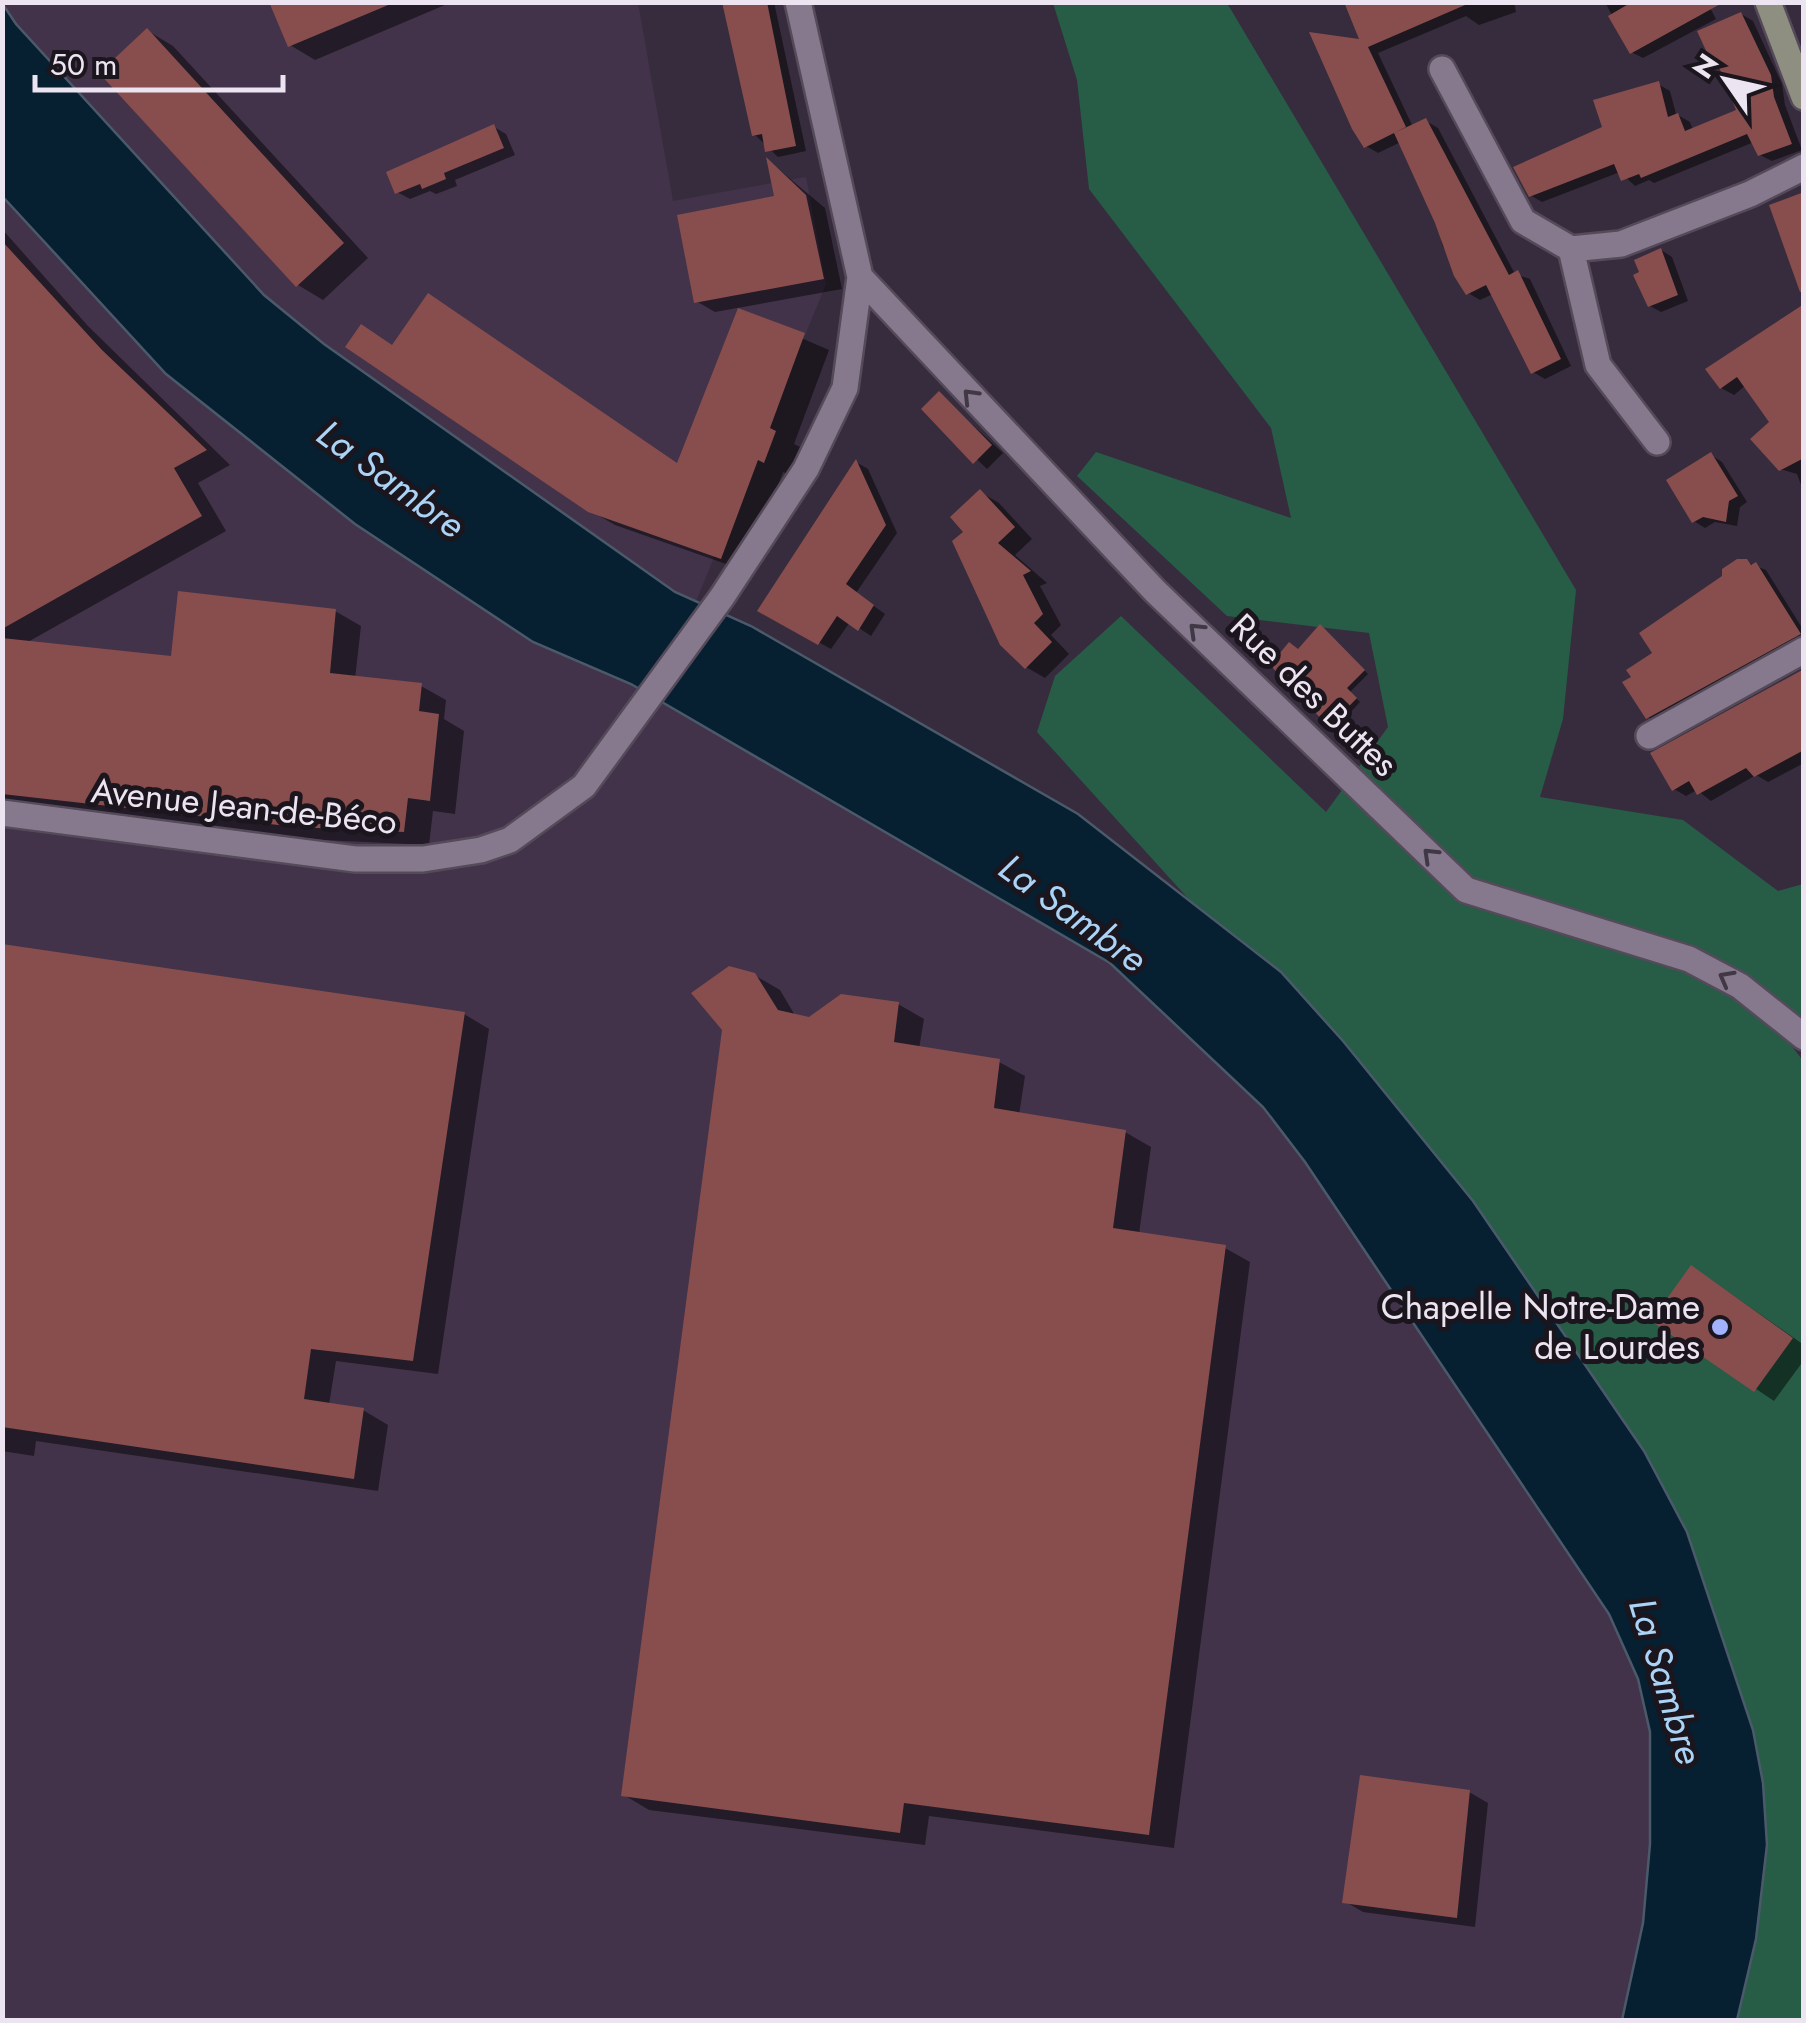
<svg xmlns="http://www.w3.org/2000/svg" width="1806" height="2023" font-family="Jost,sans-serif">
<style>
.built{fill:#42334a}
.green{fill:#275c46}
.water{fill:#061f31;stroke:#4b5a6b;stroke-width:2.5}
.shadow{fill:#0007}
.building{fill:#884e4d}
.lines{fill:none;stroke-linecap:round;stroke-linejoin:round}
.street-casing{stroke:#544a59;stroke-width:30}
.secondary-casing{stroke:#544a59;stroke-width:30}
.street{stroke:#86798e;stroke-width:25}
.secondary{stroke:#8e8e81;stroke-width:25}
.oneway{stroke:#403945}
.poi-dot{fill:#a3b2fd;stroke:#1b161e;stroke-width:4}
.labels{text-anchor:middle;stroke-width:10;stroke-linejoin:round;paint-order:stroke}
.street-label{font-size:35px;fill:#ece5f1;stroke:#1b161e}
.poi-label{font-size:35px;fill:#ece5f1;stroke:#1b161e;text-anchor:end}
.water-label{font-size:38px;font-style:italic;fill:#aad3f6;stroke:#1b161e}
</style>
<rect width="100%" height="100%" fill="#372c3d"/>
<path class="built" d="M3,3H638L673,201L806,177L826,284L667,672L1210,1019L1641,1600L1697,1793L1662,2020H3Z"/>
<path class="green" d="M1053,3H1227L1576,590L1563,719L1540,797L1683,820L1778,891L1803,884V1021L1791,1045L1804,1062L1803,2020H1718L1752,1859L1333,1058L1037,732L1055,676L1121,616L1326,812L1388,727L1369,633L1227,616L1077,476L1096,452L1291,518L1271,428L1089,189L1077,80Z"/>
<path class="water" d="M2,3L16,24L264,295L324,344L675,592L751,626L1078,814L1281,972L1343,1041L1473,1201L1644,1451L1687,1532L1753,1730L1763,1783L1767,1845L1756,1939L1737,2020H1622L1643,1923L1650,1844V1732L1638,1679L1609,1614L1305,1162L1263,1107L1110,963L631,684L533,642L355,524L166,374L3,197Z"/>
<path class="shadow" d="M272,2H452L315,60L290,45Z
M723,2H774L806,151L778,157L754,134Z
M1358,2H1514L1516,12L1479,25L1466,16L1378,53L1413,127L1426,121L1438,128L1515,274L1530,279L1571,366L1545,379L1533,372L1493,294L1480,300L1468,293L1442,245L1438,222L1401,142L1378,153L1366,146Z
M1605,2H1707L1716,19L1643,58L1631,52Z
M1741,14L1753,21L1782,84L1785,105L1802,150L1772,161L1760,155L1754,142L1654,183L1649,180L1635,186L1620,172L1542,202L1530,195L1658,84L1670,91L1676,114L1690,122L1693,130L1740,112L1724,71L1716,66Z
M148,31L173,46L368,258L323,300L298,285Z
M494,127L506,134L515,155L455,180L457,186L436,194L430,191L410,199L397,192Z
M770,162L825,208L842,289L715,312L696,301L777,198Z
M2,229L88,326L230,465L198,483L226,531L26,643L174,659L335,611L361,626L355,679L421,686L446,700L444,719L464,731L455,814L433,811L429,845L323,840L2,804Z
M1661,250L1672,257L1688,301L1661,312L1650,306Z
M1804,307V493L1797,474L1780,469L1773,423L1746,385L1734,395L1721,388Z
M739,311L829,350L794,444L800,447L790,475L783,472L746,571L615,525L589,510L394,346L679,465Z
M939,394L1003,453L987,469L925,409Z
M1711,455L1722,462L1747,502L1740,507L1737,526L1715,522L1705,528L1694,521Z
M856,462L868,469L897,533L856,593L885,614L871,636L850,622L831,649L760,610Z
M980,492L999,503L1032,539L1015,555L1047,583L1040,586L1061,625L1051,635L1069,654L1045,678L1026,667L967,532Z
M1746,562L1766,570L1804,631V644L1658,723L1648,717L1656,653L1724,577Z
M1325,630L1368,674L1350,692L1360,702L1336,728L1299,652Z
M1804,670V763L1768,782L1756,775L1711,801L1697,790L1686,796L1674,789Z
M2,947L464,1014L489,1029L438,1374L336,1361L329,1405L363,1410L388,1425L378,1491L36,1441L34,1456L2,1451Z
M754,975L780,990L796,1017L809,1020L898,1004L924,1019L919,1049L999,1062L1025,1076L1019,1115L1125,1132L1151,1147L1139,1234L1225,1248L1250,1262L1174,1848L929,1816L925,1845L649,1810L624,1795Z
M1710,1279L1804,1345V1360L1774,1401L1654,1320Z
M1469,1792L1488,1803L1475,1927L1363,1912L1344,1901Z"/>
<path class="building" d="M269,2H393V3L288,47Z
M722,2H767L796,146L765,152L762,134L752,136Z
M1344,2H1472L1368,47L1406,127L1394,133L1426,118L1509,275L1518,270L1561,359L1531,374L1486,285L1466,295L1454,276L1435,223L1394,133L1364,148L1352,129L1309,32L1359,39Z
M1632,2H1724L1630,54L1608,16Z
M1741,12L1771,75L1774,97L1792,144L1758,156L1747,134L1641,178L1639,174L1621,181L1614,164L1529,197L1513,167L1602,127L1593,100L1659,81L1668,117L1678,113L1685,131L1736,110L1719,67L1714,68L1697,31Z
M147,28L344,243L296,287L99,73Z
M494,124L504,148L444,173L446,179L422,189L420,184L395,194L386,172Z
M766,157L806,195L824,279L694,303L677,215L774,196Z
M1804,192V291L1800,292L1769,205Z
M2,241L102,350L207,450L174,468L202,516L2,629Z
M1661,248L1678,295L1648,307L1633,275L1639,272L1634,260Z
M428,293L677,463L738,308L805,333L770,428L776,431L764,463L758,460L721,559L588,512L345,347L361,324L392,345Z
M1804,304V458L1779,471L1750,439L1769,422L1737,377L1720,389L1705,369Z
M939,391L992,445L973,464L921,409Z
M1711,452L1738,496L1729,501L1726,522L1703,517L1692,523L1666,480Z
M856,459L886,525L846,584L874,605L858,631L837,616L818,645L757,611Z
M980,489L1015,527L998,543L1031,571L1023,575L1043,614L1034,623L1052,642L1025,669L1000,645L952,541L963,532L950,517Z
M1737,559H1747L1751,565L1756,562L1801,634L1646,719L1622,682L1631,677L1626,670L1652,653L1639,633L1722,576V569Z
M178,591L336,609L330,673L422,683L419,711L439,714L430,801L408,798L404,832L296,827L2,794V638L171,656Z
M1320,624L1365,670L1347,688L1357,698L1329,727L1270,665L1289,642L1298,649Z
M1804,669V750L1754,777L1746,768L1697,795L1689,781L1672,791L1650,753Z
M2,944L465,1012L413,1361L311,1349L304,1399L364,1408L354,1479L2,1427Z
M729,966L755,973L778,1010L809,1017L841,994L899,1002L894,1042L1000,1059L994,1108L1126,1130L1113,1228L1226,1245L1149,1835L904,1803L900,1833L621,1796L722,1030L691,993Z
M1691,1265L1793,1338L1754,1392L1651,1321Z
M1360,1775L1470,1790L1457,1918L1342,1903Z"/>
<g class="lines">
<g class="street-casing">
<path id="street" d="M1442,69L1523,221L1571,249L1621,244L1750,194L1804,167
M1571,249L1598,365L1657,442
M860,277L1155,591L1466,890L1689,959L1740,986L1804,1037
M1649,736L1804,650
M2,813L355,859H423L481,850L510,840L584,786L722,597L806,469L845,388L860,277L798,2"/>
</g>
<g class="secondary-casing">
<path id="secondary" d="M1768,2L1804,97"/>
</g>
<use href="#street" class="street"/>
<use href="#secondary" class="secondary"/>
</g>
<defs><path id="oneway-chevron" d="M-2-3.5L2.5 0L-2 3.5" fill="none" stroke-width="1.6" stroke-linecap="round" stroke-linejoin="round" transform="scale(2.5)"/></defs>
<g class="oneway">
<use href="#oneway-chevron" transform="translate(970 396) rotate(-134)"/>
<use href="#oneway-chevron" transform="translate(1196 630) rotate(-136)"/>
<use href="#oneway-chevron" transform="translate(1430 855) rotate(-136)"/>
<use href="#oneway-chevron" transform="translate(1726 978) rotate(-151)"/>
</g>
<circle class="poi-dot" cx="1720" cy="1327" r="10"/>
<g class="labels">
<g class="street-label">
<text transform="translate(1314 695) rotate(44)" y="12">Rue des Buttes</text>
<text transform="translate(244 806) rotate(6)" y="12">Avenue Jean-de-Béco</text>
</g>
<g class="poi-label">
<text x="1700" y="1319">Chapelle Notre-Dame<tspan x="1700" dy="40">de Lourdes</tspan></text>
</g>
<g class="water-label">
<text transform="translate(391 479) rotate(36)" y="13">La Sambre</text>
<text transform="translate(1073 913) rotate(36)" y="13">La Sambre</text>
<text transform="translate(1666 1681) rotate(73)" y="13">La Sambre</text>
</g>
</g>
<rect width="1806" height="2023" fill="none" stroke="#ece5f1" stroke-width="10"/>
<g transform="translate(1726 80) rotate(304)" stroke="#1b161e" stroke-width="8" paint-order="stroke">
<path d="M0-8L18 38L0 25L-18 38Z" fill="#ece5f1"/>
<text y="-15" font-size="28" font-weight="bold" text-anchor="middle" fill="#ece5f1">N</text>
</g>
<path d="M35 75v15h248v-15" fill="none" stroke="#ece5f1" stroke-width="5"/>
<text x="50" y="75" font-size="30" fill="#ece5f1" stroke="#1b161e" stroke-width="8" paint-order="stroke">50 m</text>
</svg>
